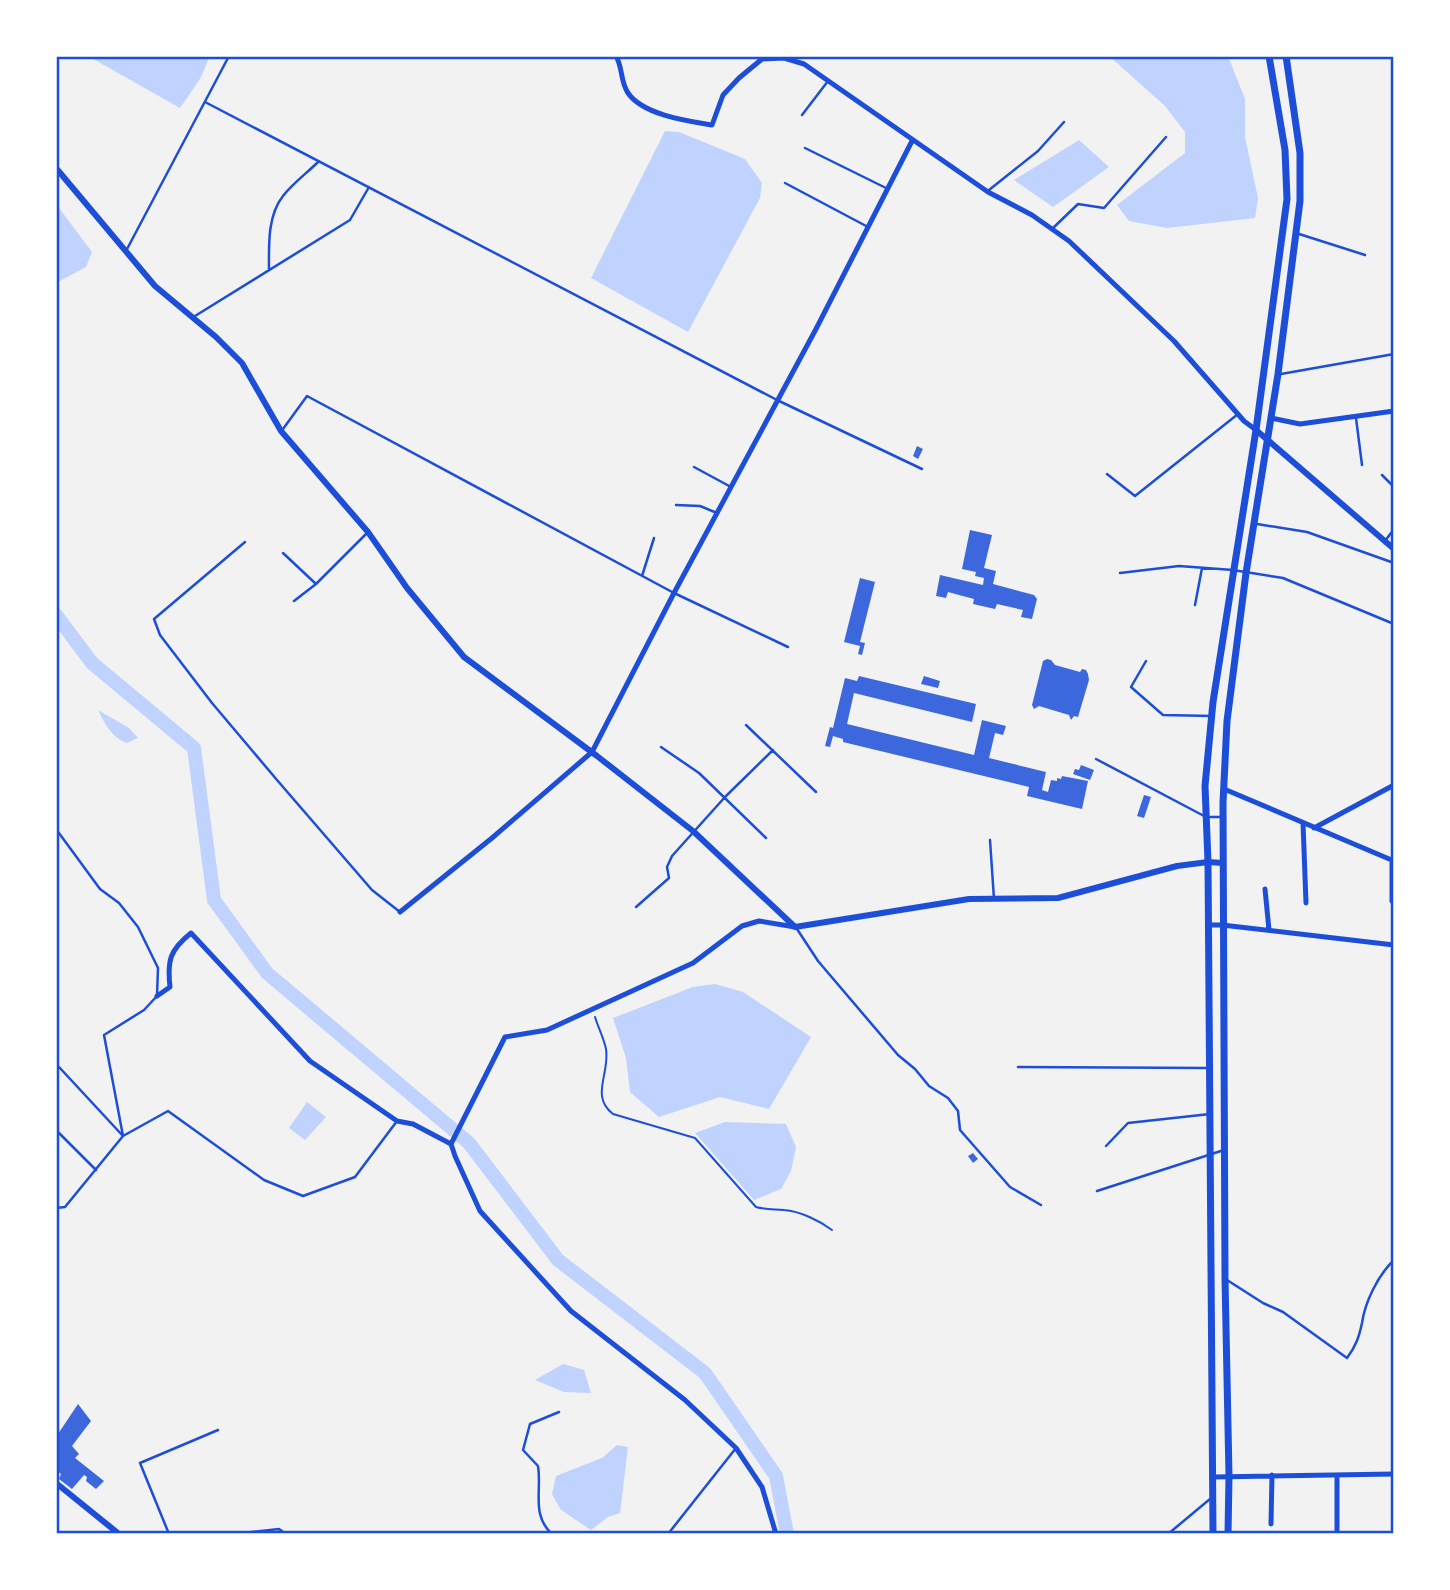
<svg xmlns="http://www.w3.org/2000/svg" width="1450" height="1590" font-family="'Golos Text',sans-serif">
<style>
.water{fill:#bfd3fe}
.lines{fill:none;stroke-linecap:round;stroke-linejoin:round}
.river{stroke:#bfd3fe;stroke-width:14}
.building{fill:#3d67dc}
.path{stroke:#1d4ed8;stroke-width:2}
.service{stroke:#1d4ed8;stroke-width:2.5}
.minor{stroke:#1d4ed8;stroke-width:5}
.tertiary{stroke:#1d4ed8;stroke-width:6}
.secondary{stroke:#1d4ed8;stroke-width:7}
.neatline{fill:none;stroke:#1d4ed8;stroke-width:2.5}
</style>
<rect width="100%" height="100%" fill="#f2f2f2"/>
<path class="water" d="M88,56H210L200,79L180,108Z
M1109,56H1228L1245,99V137L1258,198L1255,218L1167,228L1129,221L1117,205L1185,153V132L1165,106Z
M665,131L679,132L745,159L762,183L760,198L688,332L591,278Z
M1079,140L1109,167L1053,207L1014,180Z
M56,204L92,252L86,267L56,283Z
M98,710L129,728L138,738L127,743C111,737 105,724 98,710Z
M715,984L743,992L811,1037L769,1109L720,1097L659,1117L630,1092L626,1058L613,1018L693,987Z
M307,1102L326,1117L305,1140L289,1128Z
M725,1122L786,1124L796,1147L791,1171L781,1189L754,1200L695,1133Z
M563,1364L584,1370L591,1393L564,1392L535,1380Z
M617,1445L628,1447L620,1513L608,1517L591,1530L561,1510L552,1494L556,1476L602,1458Z"/>
<g class="lines">
<path class="river" d="M56,615L92,663L194,748L214,900L267,973L469,1143L558,1260L705,1373L776,1476L787,1534"/>
</g>
<path class="building" d="M917,446L923,449L918,459L913,456Z
M970,530L992,535L984,568L996,571L993,584L1034,595L1037,599L1032,619L1021,617L1023,610L997,604L995,609L973,604L974,599L948,592L946,598L936,596L940,575L983,585L984,578L975,576L976,572L962,569Z
M860,578L875,582L860,642L865,643L862,655L858,654L860,646L844,642Z
M1047,659L1051,660L1055,665L1080,672L1082,669L1086,670L1088,674L1089,680L1078,717L1074,716L1071,720L1069,715L1039,706L1034,709L1032,705L1043,661Z
M859,676L976,704L972,722L854,693L847,724L974,755L982,720L1006,726L1003,735L995,733L989,758L1046,772L1042,790L1048,792L1051,780L1057,781V778L1061,779L1062,776L1088,781L1082,809L1027,796L1029,787L843,742V739L833,736L830,747L825,746L830,727L833,728L845,678L857,681Z
M924,676L940,681L938,688L921,684Z
M1081,765L1094,770L1090,780L1073,774L1075,769L1079,770Z
M1144,795L1151,797L1144,818L1137,816Z
M973,1153L978,1159L973,1163L968,1156Z
M78,1404L91,1421L72,1446L79,1454L75,1458L104,1481L96,1489L86,1481L87,1477L84,1475L72,1489L59,1479L61,1474L56,1470V1437Z"/>
<g class="lines">
<path class="path" d="M595,1017C598,1027 604,1039 606,1049C610,1074 590,1096 613,1114L695,1138L756,1207C767,1210 774,1209 784,1210C800,1211 820,1221 832,1230"/>
<path class="service" d="M205,102L777,400L922,469
M802,115L828,81
M805,148L888,189
M785,183L868,227
M989,190L1038,151L1064,122
M1052,229L1078,204L1104,208L1166,137
M1296,233L1365,255
M126,251L229,56
M269,270C269,247 267,216 283,196C292,184 307,173 318,162
M195,316L350,220L369,187
M1281,374L1394,354
M1356,418L1362,465
M283,429L307,396L674,593L788,647
M694,467L731,487
M1107,474L1135,496L1238,414
M1382,475L1394,487
M676,505L700,506L717,513
M1257,524L1307,532L1394,563
M1385,541L1394,529
M245,542L154,619L160,635L212,703L277,780L372,890L400,912
M283,553L316,584
M1120,573L1179,566L1233,570L1283,578L1394,624
M642,576L654,538
M294,601L316,584L368,532
M1195,605L1202,568
M1146,661L1131,687L1163,715L1212,716
M746,725L816,792
M661,747L699,773L766,838
M1096,759L1206,817H1223
M56,829L100,889L119,903L138,927L158,968L157,996L144,1010L104,1035L123,1136
M990,840L994,899
M636,907L669,878L667,867L672,856L725,797L773,750
M797,929L818,961L898,1055L915,1069L929,1086L948,1098L958,1111L960,1130L1010,1187L1041,1205
M59,1067L123,1136
M1018,1067L1209,1068
M56,1130L96,1170
M1106,1146L1128,1123L1210,1114
M1097,1191L1224,1150
M56,1208L65,1207L123,1136L168,1111L264,1180L303,1196L355,1177L397,1121
M1227,1280L1263,1303L1283,1312L1347,1358C1356,1346 1359,1337 1362,1323C1365,1302 1378,1275 1394,1260
M169,1534L140,1463L218,1430
M233,1534L279,1529L286,1534
M552,1534C531,1515 542,1491 538,1466L523,1450L530,1424L559,1412
M668,1534L736,1448
M1168,1534L1210,1499"/>
<path class="minor" d="M616,56C623,68 620,81 628,93C643,115 688,121 712,125L723,95L739,78L762,59L784,58L804,64L988,192L1032,215L1069,241L1174,341L1244,421L1256,430
M1271,418L1300,424L1394,411
M1224,789L1394,861
M1303,823L1306,903
M1314,828L1394,785
M1392,860V901
M1265,889L1269,930
M400,912L492,838L592,752L674,593L816,329L912,141
M1208,925H1222L1394,945
M157,996L170,987C167,960 170,950 191,933L310,1061L397,1121L413,1124L451,1144L455,1156L480,1211L571,1311L685,1400L736,1448L762,1487L776,1534
M451,1144L505,1037L547,1030L693,963L742,926L759,921L795,927
M1337,1475V1534
M1214,1477L1394,1474
M1271,1524L1272,1475"/>
<path class="tertiary" d="M56,168L155,286L216,337L242,363L281,431L368,532L407,588L464,657L597,756L693,831L795,927L969,899L1058,898L1177,866L1208,862L1223,863
M1256,430L1394,549
M56,1483L119,1534"/>
<path class="secondary" d="M1213,1534L1208,862L1205,786L1213,702L1256,430L1287,199L1285,150L1269,56
M1228,1534L1229,1476L1225,1278L1223,803L1227,721L1246,573L1278,374L1300,201V153L1286,56"/>
</g>
<rect width="1450" height="1590" fill="none" stroke="#ffffff" stroke-width="116"/>
<rect x="58" y="58" width="1334" height="1474" class="neatline"/>
</svg>
